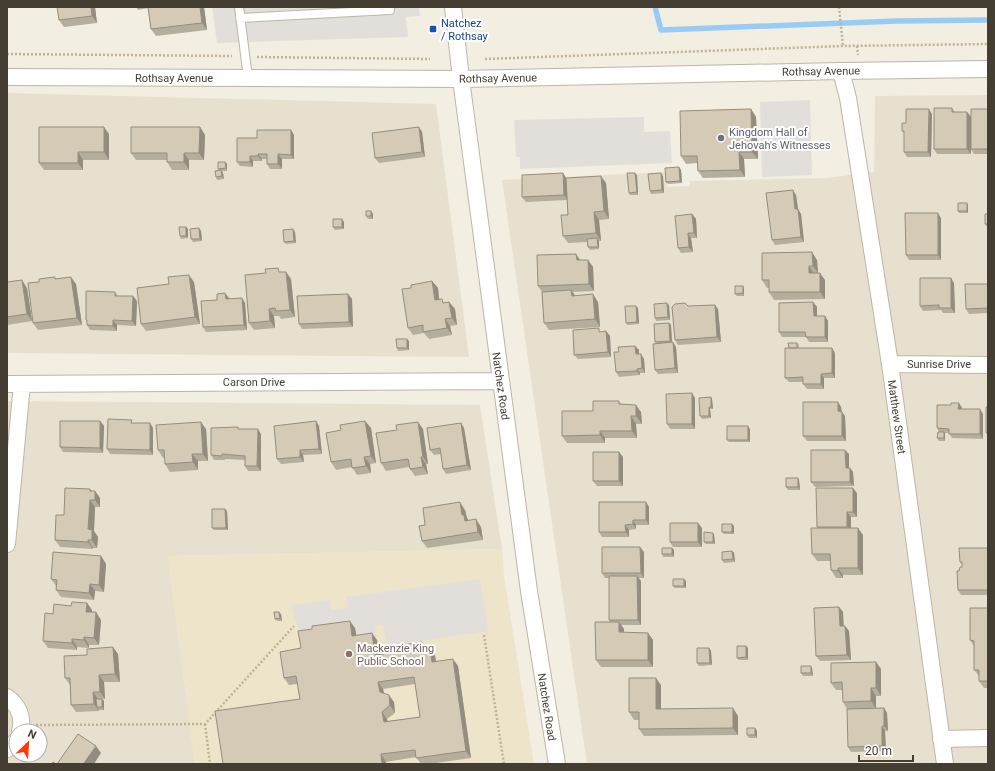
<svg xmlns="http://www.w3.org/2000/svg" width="995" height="771" font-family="Roboto,sans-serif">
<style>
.residential{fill:#e7e0cf;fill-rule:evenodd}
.education{fill:#ede4ca}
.parking{fill:#e2dfdb}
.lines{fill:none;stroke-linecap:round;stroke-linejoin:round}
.stream{stroke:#98ccf5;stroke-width:5.5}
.service-casing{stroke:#beb6a4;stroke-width:10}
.minor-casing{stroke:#beb6a4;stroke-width:18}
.path{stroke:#c1b294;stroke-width:2.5;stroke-dasharray:2 2;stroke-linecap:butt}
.service{stroke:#fff;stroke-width:8}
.minor{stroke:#fff;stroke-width:16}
.wall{fill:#b6ae9d;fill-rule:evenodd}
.shaded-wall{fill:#948d7f}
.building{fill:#d4cab6;stroke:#948d7f;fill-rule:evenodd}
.transit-dot{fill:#1a4fb4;stroke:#fff;stroke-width:1.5}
.worship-dot{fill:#6b7280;stroke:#fff;stroke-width:1.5}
.education-dot{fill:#8d6e63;stroke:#fff;stroke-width:1.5}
.labels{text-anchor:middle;stroke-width:4;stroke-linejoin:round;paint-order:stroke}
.transit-label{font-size:11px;fill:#164399;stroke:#fff;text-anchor:start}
.street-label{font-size:11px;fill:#443d32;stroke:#fff}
.worship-label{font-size:11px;fill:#5b616d;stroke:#fff;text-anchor:start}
.education-label{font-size:11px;fill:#785e54;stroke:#fff;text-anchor:start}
</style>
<rect width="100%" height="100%" fill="#f2eee2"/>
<path class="residential" d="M7,93L436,104L469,357L7,353Z
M988,95V764H587L502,180L665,172L667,187L689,186L690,181L826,178L874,172L875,96Z
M7,401L480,405L502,549L168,556L195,764H7ZM16,731H40V755H16Z"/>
<path class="education" d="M502,549L504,576L534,764H195L168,556Z"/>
<path class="parking" d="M212,7H419L420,16L406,17L408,37L217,43Z
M810,100L812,175L762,177L760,102Z
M644,117V132L670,131L672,163L520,169V157H516L514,120Z
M480,579L488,631L387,646L383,624L375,626L377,640L358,643L355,628L303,639L295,619L292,605L330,600L331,610L348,608L346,597Z"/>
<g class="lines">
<path class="stream" d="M655,7L661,30L897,21L988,20"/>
<g class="service-casing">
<path id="service" d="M239,7L248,78
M240,18L390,10V7"/>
</g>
<g class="minor-casing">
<path id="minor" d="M453,7L461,79L529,591L557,764
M841,71L848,98L890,364L945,764
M7,77L461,79L841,71L988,69
M890,364L988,365
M7,384L501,381
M7,544L22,384
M7,697C18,705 24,717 20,731
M941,739L988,738
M7,749L11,747L16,741"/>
</g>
<path class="path" d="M839,7L843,46
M857,46L858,55
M7,54L232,56
M257,57L430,59
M485,59L843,46L988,44
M484,635L504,764
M205,724L210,764
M36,725L205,724L294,626"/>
<use href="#service" class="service"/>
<use href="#minor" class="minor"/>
</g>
<path class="wall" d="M95,7L97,23L64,27L59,20Z
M136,7H204L207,30L156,36L151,29L148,8L138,10Z
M952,108L955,112H967L971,117L988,109V154H974L971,149V154H937L934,149Z
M751,109L756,117L758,159H744L745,177L703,178L698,171L697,163L686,164L681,156Z
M932,114L931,157H907L904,152V133L902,131L906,123Z
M200,127L205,135L204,160H189V170H172L167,162V160H136L131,153Z
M419,127L422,132L425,157L379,163L375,158Z
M291,130L294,135V159H282V169H270L267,164V159H262V161H253V167L240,166L237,162L257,138Z
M109,134V160H83V170H44L39,163Z
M225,162L227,164V171H222L223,173L224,179L217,180L216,177L220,171L218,169Z
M679,167L681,170L682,183L668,184L666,182Z
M563,173L566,178L606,183L609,219L599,220L601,241H599V249L590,250L588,247L587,242L568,243L563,236L568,215L567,200L526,202L522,197Z
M637,175L638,195H630L629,193Z
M663,176L664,193L651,194L650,191Z
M796,195L798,209L801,214L804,242L775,245L772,240Z
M968,205V213H959L958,211Z
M371,211L373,214V219H368L366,216Z
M692,214L696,219L697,238H691L693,252L681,253L678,248Z
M988,214V226H986L985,224Z
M941,218V260H909L906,255Z
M344,222V229L335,230L333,227Z
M186,227L188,229V238L181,239L180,236Z
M199,228L201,231L202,241L193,242L191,239Z
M293,229L295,232L296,243L286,244L284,242Z
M580,260H588L593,267L594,291L573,292L575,296L598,302L600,327L549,330L544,323L542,292L538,286Z
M817,260L818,273L825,280V299L774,300L769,292V288H767L762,280Z
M281,272H286L291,279L295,317L281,319L279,316H274L275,328L254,330L249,323Z
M56,279L76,284L82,325L38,330L33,323Z
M432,281L438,288L439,299L445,303L449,302L455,309L457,325L450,326L452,335L429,339L424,333L413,335L408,328L411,288Z
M7,282L27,288L32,321L7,325Z
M194,282L200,324L146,331L141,324Z
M954,283L955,313H943L941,310L923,311L920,306Z
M988,284V313L969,314L966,309Z
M743,286L744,289V296H737L735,294Z
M115,292L118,296H133L137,301L136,326L117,325V331L90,330L87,325V322L86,320Z
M348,294L352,299L353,327L302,329L299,324Z
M229,298V299L242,298L245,303L247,330L206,332L203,327L217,300Z
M813,302L817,307V316H825L828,321V342H809L806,337H782L779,332Z
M669,305L670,320L656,321L655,318Z
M688,306L718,309L721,342L678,345L675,340Z
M638,308L639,324L628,325L626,323Z
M669,323L671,325L672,342L676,347L678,373L658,374L655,370L656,343L655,342Z
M606,331L610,336L611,357L578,359L574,355L601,332Z
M409,341V350L398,351L397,348Z
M797,343L799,345V348L835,353V378H824V389H807L803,384V382H789L785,378L789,348Z
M635,346L639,350V354L644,359L645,373H640V375L619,377L616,372L619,352Z
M695,398V429H670L667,424Z
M712,399L713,409H710L711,418L702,419L700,416Z
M619,401L621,404L641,412L642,424H636L637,438H605V443H567L562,436L593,411Z
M838,402L841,407L842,412L845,416L846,441H807L803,436Z
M959,403L962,408V409L983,414V439L952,438L949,433H945V441H939L937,438L939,432L937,428L951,405Z
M100,421L104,426L103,453L63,452L60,447Z
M316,421L319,426L322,454L303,455L304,462L281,464L277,459Z
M365,421L371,428L376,463L370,464L371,473L357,475L352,467L336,470L331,462L341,430Z
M150,423L153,428V455L110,454L107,449Z
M461,423L464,428L471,470L446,474L443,469L441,454L434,455L430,450Z
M238,427L239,429L261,434V471H248L245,466V460L225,459V460H214L211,455Z
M206,429L208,461H198V470L170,472L165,464V458H163L158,450Z
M423,429L428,464H426L428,474L415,476L410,469L409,467L386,471L381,463Z
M750,429V442H729L727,440Z
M619,452L623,457V486H597L593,481Z
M849,454V468H850L853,472L854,486L815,487L811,482Z
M799,480L800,490H788L786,487Z
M91,491H95L100,498V507H95L94,531L98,537L97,548H93V549L60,547L55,540L64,515Z
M857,493V517H851V528H858L863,535V575H843V578H836L831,570L830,561H817L812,554L818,528L817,527Z
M646,502L649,507V525H636V529L629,530V537H602L599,532Z
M225,509L227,511L228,530H214L212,528Z
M465,510L467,518L469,521L481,527L483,540L427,548L422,541L425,525Z
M734,526V534H724L722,532Z
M702,528V547H673L670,542Z
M714,535L715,544H706L704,542Z
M672,548L674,550V557H663L662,554Z
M988,548V595H961L958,590L959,571L962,567V565L960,562Z
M732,551L734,553L735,562L724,563L722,560Z
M644,552V578H639L641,581V625H621L624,629V632L648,633L653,640V667H601L596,660L610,622L609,620V578H605L602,573Z
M101,556L106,564L104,592L95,591L94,600L61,597L56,590V586L51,579Z
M686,581V588H675L673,586Z
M87,603L92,610V612L101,620L99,645H89V648L77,647V650L48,648L43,641L53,614L71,606Z
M839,607L843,612V626H845L849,631L851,660L820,661L816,656Z
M988,608V688H984L979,681V676L974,670V646L970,640Z
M281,614L282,621H277L275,619Z
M355,628L356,635L377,640L379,655L384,654L422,642L426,648L435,655L436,661L458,666L471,758L429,764H421L416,757L386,762L300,699L297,684L289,685L284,678L301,648ZM415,684L420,717L388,721L387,719L395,713L394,702L384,693L383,689Z
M709,648L711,651L712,665L699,666L697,663Z
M748,648V660H739L737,658Z
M118,654L120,682H104L105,699H102L104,701V710H99V711L76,712L71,705L70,685L65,678Z
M876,662L881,669V696H876V708H884L887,713L888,731H885L886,751L851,752L848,747L847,709L843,702L842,690H836L831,683Z
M812,668L813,676H803L801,673Z
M661,685V709L738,716V735L644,736L639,729V720H634L629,712Z
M755,728L757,731V738H749L747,735Z"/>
<path class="shaded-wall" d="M91,7H95L97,23L92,16Z
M200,7H204L207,30L202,23Z
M751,109L756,117L758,159L752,152Z
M929,109L932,114L931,157L928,152Z
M967,112L971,117V154L967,149Z
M104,127L109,134V160L104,152Z
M200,127L205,135L204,160L199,153Z
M419,127L422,132L425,157L422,152Z
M291,130L294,135V159L291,155Z
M78,152L83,160V170L78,163Z
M739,152L744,159L745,177L740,170Z
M184,153L189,160V170L184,162Z
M258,154L262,159V161L258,156Z
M278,154L282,159V169L278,164Z
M250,156L253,161V167L250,162Z
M225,162L227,164V171L226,168Z
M679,167L681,170L682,183L680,181Z
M221,170L223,173L224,179L222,176Z
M563,173L566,178L567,199L564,195Z
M635,173L637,175L638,195L637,192Z
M661,173L663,176L664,193L662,190Z
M601,176L606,183L609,219L604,211Z
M793,190L796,195L798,209L801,214L804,242L801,237L795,209Z
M967,203L968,205V213L967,211Z
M371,211L373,214V219L371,216Z
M594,212L599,220L601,241L596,233Z
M938,213L941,218V260L938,255Z
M692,214L696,219L697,238L694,233Z
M342,219L344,222V229L342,227Z
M186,227L188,229V238L186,236Z
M199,228L201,231L202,241L200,239Z
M293,229L295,232L296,243L294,241Z
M688,233L691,238L693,252L689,247Z
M597,238L599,241V249L598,247Z
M812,252L817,260L818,273L813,266Z
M576,254L581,261L577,260Z
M588,260L593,267L594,291L589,284Z
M809,266L814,274L809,273Z
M286,272L291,279L295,317L290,310Z
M820,273L825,280V299L820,292Z
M189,275L194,282L200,324L195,317Z
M71,277L76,284L82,325L77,318Z
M951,278L954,283L955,313L951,308Z
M22,280L27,288L32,321L27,314Z
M432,281L438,288L440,307L435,300Z
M743,286L744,289V296L743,293Z
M571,290L576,297L572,296Z
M225,293L229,298V304L226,299Z
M348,294L352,299L353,327L349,322Z
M593,294L598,302L600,327L595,319Z
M133,296L137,301L136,326L132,321Z
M242,298L245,303L247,330L244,325Z
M449,302L455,309L457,325L452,318Z
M813,302L817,307V321L814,316Z
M667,303L669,305L670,320L668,317Z
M715,305L718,309L721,342L717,337Z
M636,306L638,308L639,324L637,322Z
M269,309L274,316L275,328L270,321Z
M825,316L828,321V342L825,337Z
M445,319L450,326L452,335L447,328Z
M113,320L117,325V331L113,326Z
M669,323L671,325L672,343L670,341Z
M606,331L610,336L611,357L608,352Z
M407,339L409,341V350L407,348Z
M673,342L676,347L678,373L675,368Z
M635,346L639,350V359L636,354Z
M832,348L835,353V378L832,373Z
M641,354L644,359L645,373L642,368Z
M637,369L640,373V375L637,371Z
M821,374L824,378V389L821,384Z
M692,393L695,398V429L692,424Z
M711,397L712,399L713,409L711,407Z
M838,402L841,407L842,416L838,411Z
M959,403L962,408V414L958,409Z
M636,405L641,412L642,424L636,416Z
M709,407L710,409L711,418L709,416Z
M980,409L983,414V439L980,434Z
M842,412L845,416L846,441L842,436Z
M631,416L636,424L637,438L632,431Z
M100,421L104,426L103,453L100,448Z
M316,421L319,426L322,454L319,449Z
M365,421L371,428L376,463L371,456Z
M201,422L206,429L208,461L203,454Z
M418,422L423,429L428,464L423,457Z
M150,423L153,428V455L150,450Z
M461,423L464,428L471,470L467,465Z
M748,426L750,429V442L748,440Z
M258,429L261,434V471L257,466Z
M600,431L605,438V443L600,435Z
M944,432L945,434V441L944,438Z
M300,450L303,455L304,462L300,457Z
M845,450L849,454V472L846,468Z
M619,452L623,457V486L619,481Z
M192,454L198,461V470L193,462Z
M364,457L370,464L371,473L366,466Z
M421,457L426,464L428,474L423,467Z
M850,468L853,472L854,486L850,482Z
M798,478L799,480L800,490L798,487Z
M853,488L857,493V517L853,512Z
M90,489L95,496V491L100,498V507L95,500L90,491Z
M90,500L95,507L94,531L98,537L97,548L92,540L88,529Z
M460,502L465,510L467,518L470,522L465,521L462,515Z
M646,502L649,507V525L646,520Z
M225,509L227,511L228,530L226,528Z
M847,512L851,517V531L847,527Z
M476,519L481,527L483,540L478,532Z
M633,520L636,525V529L633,524Z
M698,523L702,528V547L698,542Z
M732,524L734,526V534L732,532Z
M625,525L629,530V537L626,532Z
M858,528L863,535V575L858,568Z
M713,533L714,535L715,544L713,542Z
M88,540L93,548V549L88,542Z
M640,547L644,552V578L641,573Z
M672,548L674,550V557L672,554Z
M732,551L734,553L735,562L733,559Z
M101,556L106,564L104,592L99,585Z
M838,568L843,575V578L838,571Z
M637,576L641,581V625L638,620Z
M684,579L686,581V588L684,586Z
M90,584L95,591L94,600L89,593Z
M87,603L92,610L91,619L86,612Z
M839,607L843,612L844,631L840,626Z
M96,612L101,620L99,645L94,638Z
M279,612L281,614L282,621L280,618Z
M350,621L355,628L358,643L352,636Z
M619,622L624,629V640L619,632Z
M845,626L849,631L851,660L847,655Z
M372,633L377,640L380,662L375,655Z
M648,633L653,640V667L648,660Z
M84,637L89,645V648L84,640Z
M72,639L77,647V650L72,643Z
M422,642L427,649L423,648Z
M746,646L748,648V660L746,657Z
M113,647L118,654L120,682L115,674Z
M430,648L435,655L437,669L432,662Z
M709,648L711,651L712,665L710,663Z
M453,659L458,666L471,758L466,751Z
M876,662L881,669V696L876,688Z
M811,666L812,668L813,676L811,673Z
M99,675L104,682L105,699L100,692Z
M656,678L661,685V716L656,709Z
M378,682L383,689L385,699L380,692Z
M871,688L876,696V709L871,701Z
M93,692L98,699L97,707L99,710V711L94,704Z
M389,695L394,702L395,713L390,705Z
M102,699L104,701V710L102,707Z
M733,708L738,716V735L733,728Z
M884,708L887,713L888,731L884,726Z
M382,712L387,719L389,729L384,722Z
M882,726L885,731L886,751L882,746Z
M755,728L757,731V738L755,735Z
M96,746L101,753L94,764H85L84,763Z
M381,754L386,762V764H382Z"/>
<path class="building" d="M57,7H91L92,16L59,20Z
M148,7H200L202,23L151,29Z
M934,108H952V112H967V149H934Z
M751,109L752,152H739L740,170L698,171L697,156H681L680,111Z
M906,109H929L928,152H904V131H902V123H906Z
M971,109H988V149H971Z
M39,127H104V152H78V163H39Z
M131,127H200L199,153H184V162H167V153H131Z
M419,127L422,152L375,158L372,133Z
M257,130H291V155L278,154V164H267V154H258V156H250V162H237V138H257Z
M218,162H225L226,168L218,169Z
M679,167L680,181L666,182L665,168Z
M221,170L222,176L216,177L215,171Z
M563,173L564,195L522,197V175Z
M627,173H635L637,192L629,193Z
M661,173L662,190L650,191L648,174Z
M601,176L604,211L594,212L596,233L563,236L561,215H568L566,178Z
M793,190L795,209H798L801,237L772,240L766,193Z
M958,203H967V211H958Z
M366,211H371V216H366Z
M905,213H938V255H906Z
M692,214L694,233H688L689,247L678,248L675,216Z
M985,214H988V224H985Z
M333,219H342V227H333Z
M179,227H186V236H180Z
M199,228L200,239H191L190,229Z
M293,229L294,241L284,242L283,230Z
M597,238L598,247H588L587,239Z
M812,252L813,266H809V273H820V292H769V280H762V253Z
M576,254L577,260H588L589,284L538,286L537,255Z
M278,268L279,272H286L290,310L276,311L275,308L269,309L270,321L249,323L245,275L266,273L265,269Z
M189,275L195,317L141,324L137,288L169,284L168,277Z
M55,277V279L71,277L77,318L33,323L28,283L39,282V279Z
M920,278H951V308H939V305L920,306Z
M22,280L27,314L7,317V282Z
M432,281L435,300L442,299L443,303L449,302L452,318L445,319L447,328L423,332V325L408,328L402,289L411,288V285Z
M965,284H988V308L966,309Z
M735,286H743V293L735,294Z
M571,290L572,296L593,294L595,319L544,323L542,292Z
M86,291L115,292V296H133L132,321L113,320V326L87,325V320H86Z
M225,293L226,299L242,298L244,325L203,327L201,301L217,300V294Z
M348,294L349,322L299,324L297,296Z
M813,302L814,316H825V337H806L805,332H779V303Z
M667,303L668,317L655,318L654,304Z
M685,303L688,306L715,305L717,337L675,340L672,307L675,304Z
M625,306H636L637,322L626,323Z
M669,323L670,341L655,342L654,324Z
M599,328V332L606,331L608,352L574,355L573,330Z
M396,339H407V348H397Z
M673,342L675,368L655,370L653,344Z
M788,343H797V348H789Z
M635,346L636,354H641L642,368L637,369V371L616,372L614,352H619L618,347Z
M785,348H832V373L821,374V384H803V377L785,378Z
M692,393V424H667L666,394Z
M711,397V407H709V416H700L699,398Z
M593,401H619V404L636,405V416H631L632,431H600V435L562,436V411H593Z
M803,402H838V411L842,412V436H803Z
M951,403H959L958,409H980V434H949V429L937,428V405H951Z
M986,407H988V433H986Z
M108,419L132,420L131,423H150V450L107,449Z
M60,421H100V448L60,447Z
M316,421L319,449L300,450V457L277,459L274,426Z
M365,421L371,456L364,457L366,466L352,468L351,459L331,462L326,433L341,430L340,425Z
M201,422L203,454H192L193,462L165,464L164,450H158L156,425Z
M418,422L423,457H421L423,467L410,469L408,459L381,463L376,433L397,430L396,425Z
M461,423L467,465L443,469L440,448L430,450L427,428Z
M727,426H748V440H727Z
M238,427V429H258L257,466H245V456L222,454V456L211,455V428Z
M938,432H944V438H937Z
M811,450H845L846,468H850V482H811Z
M593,452H619V481H593Z
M786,478H798V487H786Z
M65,488L90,489V491H95V500H90L88,529L92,530V540H88V542L55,540L56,515H64Z
M816,488H853V512H847V527H817Z
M460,502L462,515H464L465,521L476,519L478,532L422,541L419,526L425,525L423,508Z
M599,502H646V520H633V524L625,525L626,532H599Z
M212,509H225L226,528H212Z
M670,523H698V542H670Z
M722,524H732V532H722Z
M811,528H858V568H838V571L831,570L830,554H812Z
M704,532L713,533V542H704Z
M602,547H640L641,573H602Z
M662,548H672V554H662Z
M959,548H988V590H958L957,571H959L960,567H962V562H960Z
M732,551L733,559L722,560V552Z
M53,552L101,556L99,585L90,584L89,593L56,590L57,580L51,579Z
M609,576H637L638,620H609Z
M673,579H684V586H673Z
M72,602L87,603L86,612H96L94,638L84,637V640L72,639V643L43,641L45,613L53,614L54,604L71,606Z
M839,607L840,626H845L847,655L816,656L814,608Z
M970,608H988V681H979V670H974V641L970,640Z
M274,612H279L280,618L275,619Z
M350,621L352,636L372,633L375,655L384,654L383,648L422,642L423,648H430L432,662L453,659L466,751L416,758L415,750L381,754L382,764H223L215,711L300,699L296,676L284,678L280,652L301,648L298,631L312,629V626ZM414,677L420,717L384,722L382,712L390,705L389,695L380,692L378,682Z
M595,622H619V632L648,633V660H596Z
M737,646H746V657L737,658Z
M113,647L115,674L99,675L100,692H93L94,704L71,705L70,678H65L64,656L87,655V649Z
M697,648H709L710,663H697Z
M876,662V688H871V701L843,702L842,682L831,683V663Z
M801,666H811V673H801Z
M629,678H656V709L733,708V728L639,729V712H629Z
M96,699H102V707H97Z
M884,708V726H882V746L848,747L847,709Z
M747,728H755V735H747Z
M78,734L96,746L84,763L86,764H57Z
M53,762L56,764H51Z"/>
<rect class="transit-dot" x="429" y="25" width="8" height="8" rx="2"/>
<circle class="worship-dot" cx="721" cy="138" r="4"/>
<circle class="education-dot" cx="349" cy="654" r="4"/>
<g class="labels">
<g class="transit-label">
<text x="441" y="27">Natchez<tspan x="441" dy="13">/ Rothsay</tspan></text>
</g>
<g class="street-label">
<text transform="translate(821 71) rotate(-1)" y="4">Rothsay Avenue</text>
<text x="174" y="82">Rothsay Avenue</text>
<text transform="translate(498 78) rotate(-1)" y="4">Rothsay Avenue</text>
<text x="939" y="368">Sunrise Drive</text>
<text x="254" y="386">Carson Drive</text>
<text transform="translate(501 386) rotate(82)" y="4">Natchez Road</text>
<text transform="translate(897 417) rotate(82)" y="4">Matthew Street</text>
<text transform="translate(547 707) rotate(81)" y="4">Natchez Road</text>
</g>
<g class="worship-label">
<text x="729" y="136">Kingdom Hall of<tspan x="729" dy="13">Jehovah's Witnesses</tspan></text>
</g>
<g class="education-label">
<text x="357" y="652">Mackenzie King<tspan x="357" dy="13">Public School</tspan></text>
</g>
</g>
<rect width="995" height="771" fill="none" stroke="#443d32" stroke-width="16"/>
<g transform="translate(28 743) rotate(25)"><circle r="19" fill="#ffffff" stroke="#b4b1ad"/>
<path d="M0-3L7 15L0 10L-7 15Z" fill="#ff370c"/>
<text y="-6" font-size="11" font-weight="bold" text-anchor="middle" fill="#443d32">N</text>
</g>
<path d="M859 755v6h54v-6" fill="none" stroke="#443d32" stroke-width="2"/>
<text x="865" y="755" font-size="12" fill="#443d32" stroke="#ffffff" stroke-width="3" paint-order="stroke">20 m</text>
</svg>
